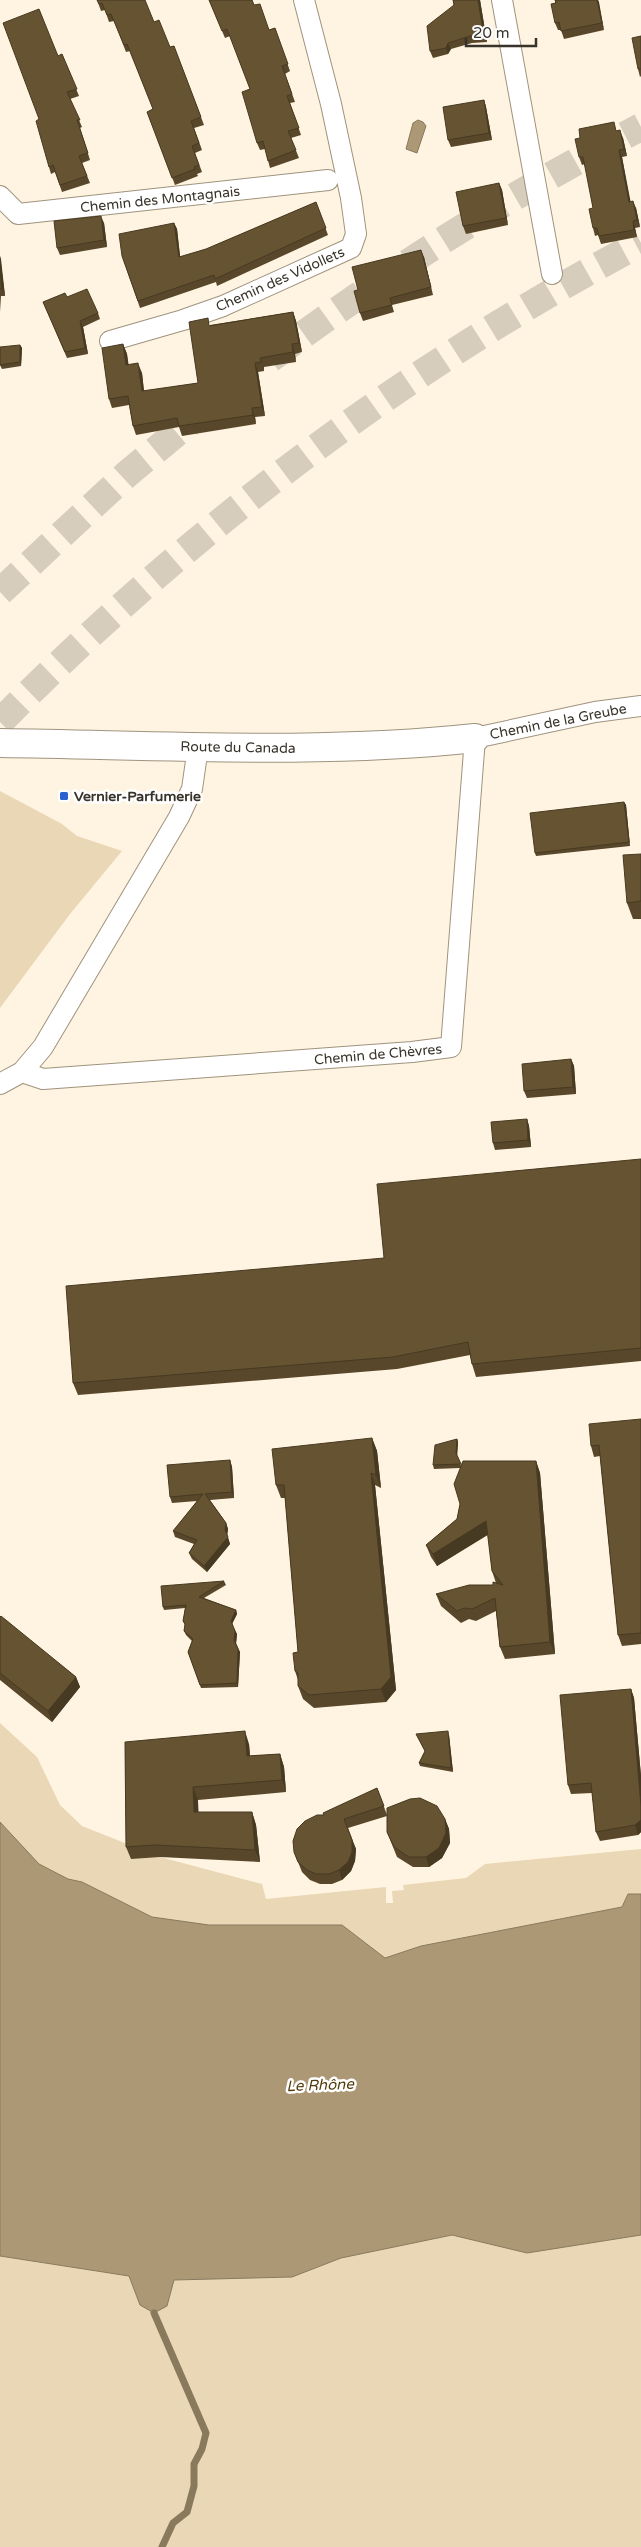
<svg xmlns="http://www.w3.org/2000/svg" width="641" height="2547" font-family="'Varela Round',sans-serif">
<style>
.green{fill:#ead7b5}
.water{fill:#ac9874;stroke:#897a5e}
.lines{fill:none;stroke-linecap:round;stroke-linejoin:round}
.stream{stroke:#897a5e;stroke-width:7}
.highway-tunnel{stroke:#d6cdbc;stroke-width:28;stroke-dasharray:28 14;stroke-linecap:butt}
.street-casing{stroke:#9f937e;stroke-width:22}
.secondary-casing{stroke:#9f937e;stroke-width:30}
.street{stroke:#fff;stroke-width:20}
.secondary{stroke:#fff;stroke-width:28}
.wall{fill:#58472a}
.shaded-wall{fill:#473a22}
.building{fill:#665331;stroke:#473a22}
.poi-dot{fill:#2c61cf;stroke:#fff;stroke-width:2}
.labels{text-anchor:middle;stroke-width:5;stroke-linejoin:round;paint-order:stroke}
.street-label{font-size:14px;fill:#38332a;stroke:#fff}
.poi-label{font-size:14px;font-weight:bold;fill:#38332a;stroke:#fff;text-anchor:start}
.water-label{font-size:15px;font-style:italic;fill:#533d0e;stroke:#fff}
</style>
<rect width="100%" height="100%" fill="#fef4e1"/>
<path class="green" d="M0,791L62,824L77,836L122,851L70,914L0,1008Z
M0,1723L37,1757L60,1805L82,1826L160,1857L262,1884L266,1899L386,1887V1903H393L392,1891L404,1890L403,1885L466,1878L485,1864L641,1849V1894H628L623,1907L421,1946L385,1958L341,1925L250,1927L0,1921Z
M452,2235L527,2253L641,2235V2547H0V2256L129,2276L140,2305L167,2306L174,2280L292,2277L341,2258Z"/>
<path class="water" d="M418,120L423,122L426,126L417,153L406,149L413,123Z
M0,1822L39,1864L68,1879L82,1882L152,1917L209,1925H342L385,1958L421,1946L622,1907L628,1894H641V2235L527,2253L452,2235L341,2258L292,2277L174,2280L167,2306L154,2313L140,2305L129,2276L0,2256Z"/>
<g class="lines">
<path class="stream" d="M154,2313L206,2433L202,2449L194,2464V2486L187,2512L173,2523L162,2547"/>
<path class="highway-tunnel" d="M270,359C387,272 511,194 641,127
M0,592L127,474L208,407
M0,722C188,532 405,367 641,243"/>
<g class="street-casing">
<path id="street" d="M502,0L552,274
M0,196L18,214L328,180
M110,341L183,320L223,306L351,248L356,234L351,198L331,104L304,0
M22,1072L43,1079L412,1052L451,1047L475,738L595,712L641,706
M0,1084L22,1072L43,1047L179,817L192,789L198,747"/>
</g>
<g class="secondary-casing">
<path id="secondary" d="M0,743C159,745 317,755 475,738"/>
</g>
<use href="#street" class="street"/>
<use href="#secondary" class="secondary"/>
</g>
<path class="wall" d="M97,0L154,22L170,47L174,46L204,125L194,128L202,150L195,153L202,172L197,174L198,176L175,185L147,112L153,109L130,51L126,52L114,21L109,22L105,10L101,11Z
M209,0H252L254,5L269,30L275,28L290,71L285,74L295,102L290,103L301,135L291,138L299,158L270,168L265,149L260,150L257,143L250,89L230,36L225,38Z
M453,0H480L487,42L472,43L451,49L448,54L433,58L430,51L454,5Z
M555,0H598L604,30L564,39L561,30H558L555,23Z
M641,36V76L640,77L638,69Z
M62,54L79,96L70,99L82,127L80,128L90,160L82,163L90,183L62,192L55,172L51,174L49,167L39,119L58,56Z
M484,100L486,107L492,140L451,147L448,140Z
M617,131L623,138L627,156L622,157L630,202L636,208L640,227L635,228L637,237L601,244L598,235L595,236L593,228V208L585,164L582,165L579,157Z
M499,183L502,190L508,225L466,234L463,226Z
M316,202L328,235L217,286L216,282L140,308L122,256L174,223L177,229L180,257L206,249Z
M104,223L107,247L60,255L57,248Z
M0,256L5,296H1L0,312Z
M424,257L433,295L392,305L394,312L363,321L360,313L358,290Z
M67,297L98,313L100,319L83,327L88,354L67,358L43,302Z
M293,312L296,321L302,352L295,354L296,362L264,367V371L258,372L265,416L255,417L256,424L182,436L179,427L136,435L133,426L129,405L112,408L109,399L123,344L127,354L128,365L142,373L144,391L198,383L210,325Z
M20,345L22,348L21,366L2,369L0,365Z
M624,802L626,805L630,846L536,856L535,853Z
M641,854V919H633L627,903Z
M571,1059L574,1066L576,1094L527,1098L524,1091Z
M527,1119L529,1126L531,1147L495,1150L493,1143Z
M641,1159V1361L476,1377L472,1364L470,1355L397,1369L78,1395L73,1383L384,1258Z
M641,1419V1644L622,1646L618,1635L600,1456L594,1457L591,1446Z
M372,1438L377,1451L381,1488L375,1485L396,1690L386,1702L314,1708L303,1699L298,1686V1680L295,1671L298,1652L285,1498H281L276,1485Z
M457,1439L458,1442L457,1456L461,1466L536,1461L540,1473L555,1654L505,1659L500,1647L496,1611L476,1621L469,1619L461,1623L441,1606L436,1594L493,1585L496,1583L492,1571L488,1534L437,1566L431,1557L426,1545L457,1519L460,1504V1468L434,1469L433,1465Z
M230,1460L232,1467L234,1498L210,1500L226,1523L228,1529L227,1536L230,1544L207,1572L192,1559L189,1553L194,1544L175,1537L173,1531L197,1501L172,1503L170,1497Z
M224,1581L226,1585L204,1598L236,1610L237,1614L232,1624L237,1634L236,1643L240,1652L238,1687L201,1688L188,1652L192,1641L186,1635L184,1631L185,1625L183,1621L185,1608L164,1610L163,1607Z
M0,1617L76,1677L80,1687L52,1722L0,1680Z
M631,1689L634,1698L641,1776V1832L638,1835L600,1841L596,1832L592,1793L571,1794L568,1785Z
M416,1734L449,1735L453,1772L420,1766L419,1763L425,1751Z
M125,1742L249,1744L250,1756L280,1754L284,1767L286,1792L198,1800V1812H252L256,1825L260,1862L160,1857L131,1859L126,1847Z
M377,1788L387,1815L445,1819L449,1829L450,1843L442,1858L429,1867H413L397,1857L387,1832V1816L348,1828L356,1849L355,1861L351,1871L342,1880L332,1884H320L310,1880L302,1872L294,1852L324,1815Z"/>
<path class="shaded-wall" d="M478,0H480L487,42L484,36Z
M597,0H598L599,2L604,30L602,23Z
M448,43L451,49L448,54L446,48Z
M484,100L486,107L492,140L489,133Z
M620,130L623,138L627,156L624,149Z
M619,150L622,157L632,209L629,202Z
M499,183L502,190L508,225L506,218Z
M633,201L636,208L640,227L637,220Z
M101,216L104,223L107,247L104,240Z
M633,221L635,228L637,237L634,230Z
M174,223L177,229L181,264L179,257Z
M421,250L424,257L433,295L431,287Z
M0,256L1,259L5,296L2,288L0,269Z
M293,312L296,321L302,352L299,343Z
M80,321L83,327L88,354L85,348Z
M123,344L127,354L130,374L126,365Z
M292,344L295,354L296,362L293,352Z
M20,345L22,348L21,366L20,362Z
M138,363L142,373L145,401L142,391Z
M255,363L258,372L265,416L262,407Z
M252,408L255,417L256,424L253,415Z
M624,802L626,805L630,846L629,842Z
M571,1059L574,1066L576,1094L573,1087Z
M527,1119L529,1126L531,1147L528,1140Z
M372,1438L377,1451L381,1488L376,1475Z
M457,1439L458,1442L457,1457L456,1453Z
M230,1460L232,1467L234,1498L232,1492Z
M536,1461L540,1473L555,1654L550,1642Z
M371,1473L375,1485L396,1690L386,1702L381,1689Z
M486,1521L491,1533L437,1566L433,1554Z
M226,1523L228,1529L227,1536L225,1530Z
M228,1537L230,1544L207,1572L204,1566Z
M236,1610L237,1614L232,1624L231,1621Z
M235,1631L237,1634L236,1644L234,1640Z
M238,1649L240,1652L238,1687L237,1683Z
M76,1677L80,1687L52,1722L48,1711Z
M631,1689L634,1698L641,1776V1806Z
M245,1731L249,1744L251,1769L247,1756Z
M448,1731L449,1735L453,1772L451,1768Z
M280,1754L284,1767L286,1792L282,1780Z
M193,1787L198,1800L199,1824L194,1812Z
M252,1812L256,1825L260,1862L255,1850Z
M445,1819L449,1829L450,1843L442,1858L429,1867L426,1857Z
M641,1820V1832L638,1835L635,1825Z
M352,1840L356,1849L355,1861L351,1871L342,1880L339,1870Z"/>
<path class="building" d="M97,0H145L154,22L159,20L170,47L174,46L201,117L191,121L199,143L192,146L199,165L194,167L195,169L172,178L147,112L153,109L127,44L124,45L111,14L107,15L102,3L99,4Z
M209,0H252L254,5L260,4L269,30L275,28L288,64L282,66L292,94L287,96L299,128L288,131L296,150L268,161L263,141L257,143L242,92L250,89L227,29L222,31Z
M453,0H478L484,36H470L448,43L446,48L430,51L427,26L454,5Z
M555,0H597L602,23L561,31L559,22L555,23L551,4L556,3Z
M39,9L58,56L62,54L77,89L67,92L80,120H77L88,153L79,156L87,176L60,185L53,165L49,167L36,121L39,119L3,23Z
M641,36V69H638L632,38Z
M484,100L489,133L448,140L443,107Z
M614,122L616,131L620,130L624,149L619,150L629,202L633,201L637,220L633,221L634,230L599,236L597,228H593L589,209L593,208L583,157H579L575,139L580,138L579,129Z
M499,183L506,218L463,226L456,192Z
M316,202L326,228L215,279L214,275L138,301L122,256L119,234L174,223L179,257L206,249Z
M101,216L104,240L57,248L54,221Z
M421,250L431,287L390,298L392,305L360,313L354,291L358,290L352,267Z
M0,269L2,288L0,289Z
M87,289L98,313L80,321L85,348L65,352L43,302L65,293L67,297Z
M293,312L299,343L292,344L293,352L260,358L261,362L255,363L262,407L252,408L253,415L179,426L177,418L133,426L128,396L109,399L102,348L123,344L126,365L138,363L142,391L198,383L189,322L208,318L209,326Z
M20,345V362L0,365V347Z
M624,802L629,842L535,853L530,813Z
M641,854V901L627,903L623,855Z
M571,1059L573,1087L524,1091L522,1064Z
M527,1119L528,1140L493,1143L491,1122Z
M641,1159V1348L472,1364L468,1342L393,1357L73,1383L66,1286L384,1258L377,1184Z
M641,1419V1633L618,1635L599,1445L591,1446L589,1424Z
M372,1438L376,1475L371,1473L391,1677L381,1689L309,1695L298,1686V1673L295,1671L293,1653L298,1652L284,1485H276L272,1449Z
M457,1439L456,1453L461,1464L433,1465L435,1445Z
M230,1460L232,1492L205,1494L226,1523L225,1530L228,1537L204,1566L189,1553L197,1540L173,1531L203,1494L170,1497L167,1465Z
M463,1461H536L550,1642L500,1647L495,1598L472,1609L464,1608L457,1611L436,1594L469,1585H493V1582L503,1585L492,1571L486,1521L433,1554L426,1545L457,1519L460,1504L454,1484Z
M224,1581L199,1597L236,1610L231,1621L235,1631L234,1640L238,1649L237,1683L200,1685L188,1652L193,1639L184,1631L185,1624L183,1621L186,1605L163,1607L161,1586Z
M1,1616L76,1677L48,1711L0,1673V1617Z
M631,1689L641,1806V1820L635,1825L596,1832L591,1783L568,1785L560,1695Z
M245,1731L247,1756L280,1754L282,1780L193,1787L194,1812H252L255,1850L155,1845L126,1847L125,1742Z
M448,1731L451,1768L419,1763L425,1751L416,1734Z
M377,1788L384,1806L344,1819L352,1840V1852L348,1862L339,1870L329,1874H316L307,1870L298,1862L294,1852L293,1841L297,1829L305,1821L317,1815H324L323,1813Z
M420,1798L437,1806L445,1819L446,1833L439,1848L426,1857H409L394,1847L387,1832V1808L410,1799Z"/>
<rect class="poi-dot" x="59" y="791" width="10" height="10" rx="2.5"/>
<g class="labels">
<g class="street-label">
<text transform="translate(160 199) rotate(-6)" y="5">Chemin des Montagnais</text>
<text transform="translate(280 279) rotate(-24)" y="5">Chemin des Vidollets</text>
<text transform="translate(558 721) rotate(-11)" y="5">Chemin de la Greube</text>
<text transform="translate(238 747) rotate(1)" y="5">Route du Canada</text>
<text transform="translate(378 1054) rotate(-5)" y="5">Chemin de Chèvres</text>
</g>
<g class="poi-label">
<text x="74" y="801">Vernier-Parfumerie</text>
</g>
<g class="water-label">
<text transform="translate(320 2085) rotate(-2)" y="5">Le Rhône</text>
</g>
</g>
<path d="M466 38v8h70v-8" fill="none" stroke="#38332a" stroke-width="2.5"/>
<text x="473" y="38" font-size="15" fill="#38332a" stroke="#ffffff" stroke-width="4" paint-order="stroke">20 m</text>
</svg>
